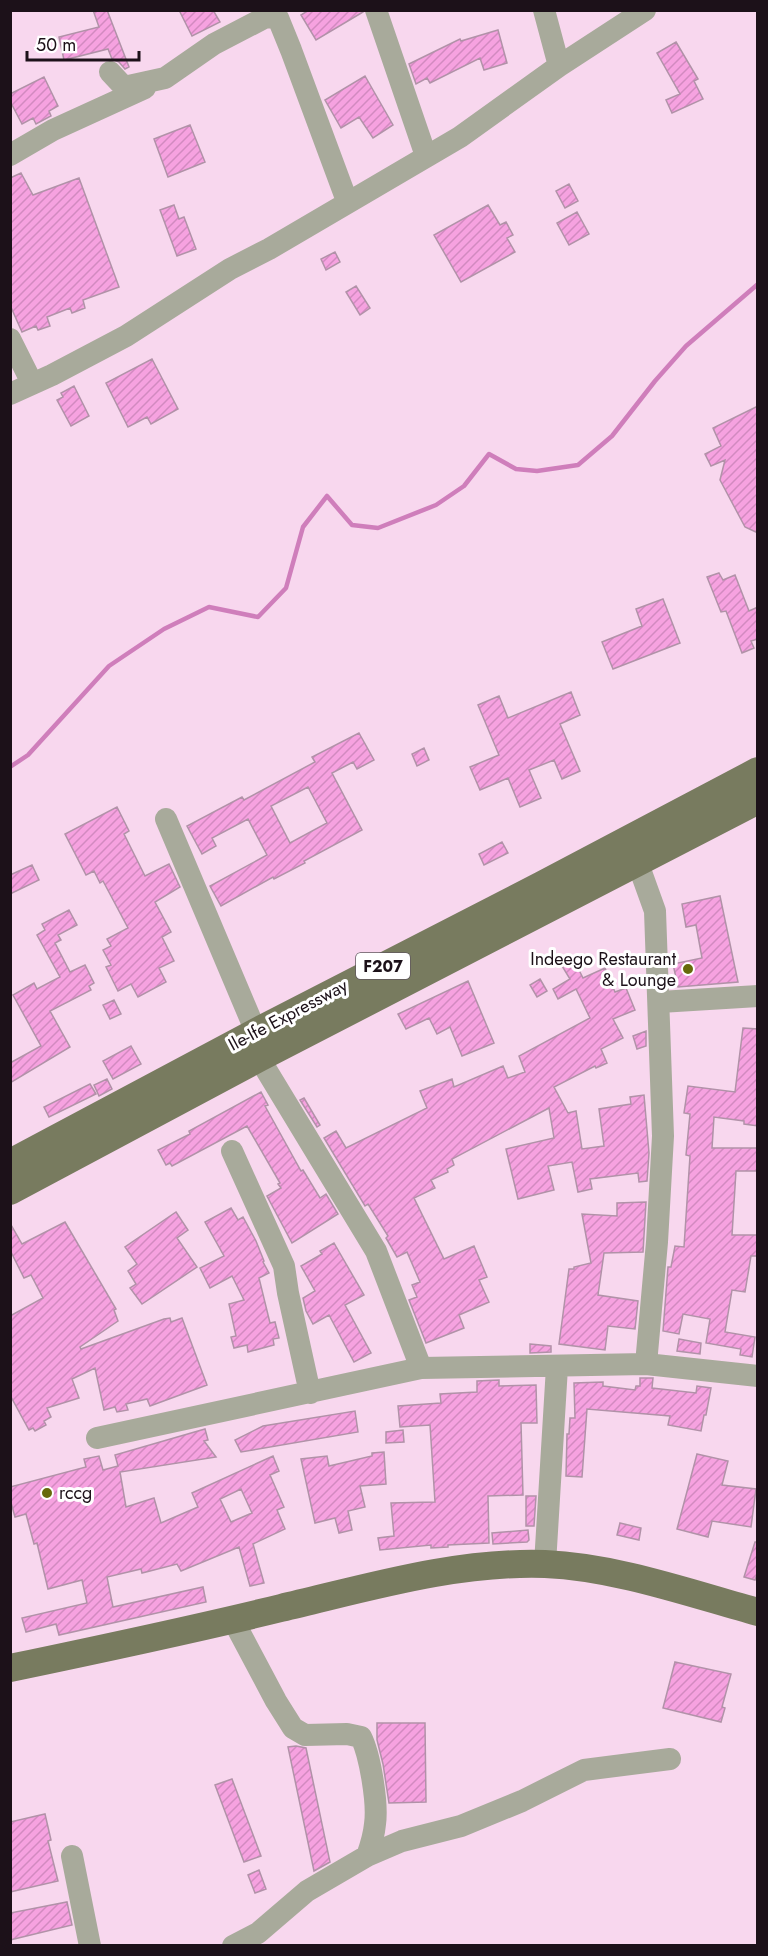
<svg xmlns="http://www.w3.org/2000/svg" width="768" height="1956" font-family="Jost,sans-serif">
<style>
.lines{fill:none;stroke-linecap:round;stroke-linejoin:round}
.stream{stroke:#cf7ebb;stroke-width:4.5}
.building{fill:url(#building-hatch);stroke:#b192a8;stroke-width:1.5;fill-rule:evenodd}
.minor{stroke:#a8aa9b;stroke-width:22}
.major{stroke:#787b5f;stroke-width:28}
.poi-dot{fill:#666a0b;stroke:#fff;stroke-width:2}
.labels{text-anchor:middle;stroke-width:6;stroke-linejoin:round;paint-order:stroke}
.shield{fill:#fff;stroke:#60585e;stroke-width:1.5}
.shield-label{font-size:16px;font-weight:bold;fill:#1c1119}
.poi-label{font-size:18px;fill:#1c1119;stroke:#fff;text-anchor:end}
.street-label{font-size:18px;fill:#1c1119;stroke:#fff}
</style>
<defs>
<pattern id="building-hatch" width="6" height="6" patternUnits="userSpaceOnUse" patternTransform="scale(1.5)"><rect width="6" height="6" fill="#f6a2e0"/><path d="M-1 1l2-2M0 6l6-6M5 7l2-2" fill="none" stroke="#d28ac0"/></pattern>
</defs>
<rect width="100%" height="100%" fill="#f8d7ee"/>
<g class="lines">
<path class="stream" d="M10,767L28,755L109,666L164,629L209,607L258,617L286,588L303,527L327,496L352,525L378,528L436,505L464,486L489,454L516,469L537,471L578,465L612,436L655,381L686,346L758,284"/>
</g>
<path class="building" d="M93,10H107L129,67L125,69L119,62L112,59L108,49L64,60L59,37L99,27Z
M179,10H213L220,22L192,36Z
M309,10H363V12L316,40L301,15Z
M498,30L507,63L484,70L480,58L430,83L427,78L416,84L409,64L460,39L461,41Z
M676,42L698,79L694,81L703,99L672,113L666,100L680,94L657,53Z
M365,76L393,125L373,138L359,117L341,128L325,100Z
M44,77L58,106L49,111L51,116L36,124L33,118L22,124L10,101V94Z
M190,125L205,162L168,177L154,139Z
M21,173L33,195L79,178L119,287L83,300L85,308L72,313L70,308L47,317L50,326L38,330L36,326L22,332L10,305V178Z
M569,184L578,201L565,208L556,191Z
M174,205L179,219L184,217L196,249L177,256L160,210Z
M488,205L500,225L506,222L513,235L507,238L515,252L461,282L434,235Z
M577,212L589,234L569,245L557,223Z
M335,252L340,262L326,270L321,259Z
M356,286L370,308L360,315L346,292Z
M152,359L178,409L151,424L147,417L128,427L106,383Z
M74,386L89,416L71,426L57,400L63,397L61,393Z
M758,406V533L745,527L720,480L725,460L711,466L705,454L721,446L713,428Z
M719,573L723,580L735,575L749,611L758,607V639L751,641L754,648L742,653L726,611L721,612L707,577Z
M663,599L680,643L613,669L602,642L642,626L636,609Z
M571,692L580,715L560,724L580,771L562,779L554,760L529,770L541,798L520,807L508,778L480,790L470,767L499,755L478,705L499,696L508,718Z
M359,733L374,760L357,769L353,762L332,773L362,830L304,861L305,863L274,879L273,877L221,906L210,886L267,855L248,819L212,838L216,846L202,854L187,826L242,797L244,800L315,762L312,757ZM308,787L327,823L290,843L271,806Z
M424,748L429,760L417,766L412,754Z
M117,807L129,831L124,834L145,876L169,864L180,887L155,902L171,932L162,937L174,961L159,968L166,982L138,997L131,984L118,991L106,967L111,965L103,950L111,946L107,939L128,928L103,881L100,883L94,871L86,875L65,834Z
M502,842L508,853L484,865L479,854Z
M32,865L39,880L10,894V875Z
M720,896L738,982L678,987L673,964L702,958L696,925L686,927L682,904Z
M69,910L77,925L58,935L61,940L55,943L70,972L85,965L94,983L89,986L91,990L50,1011L70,1047L10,1083V1063L41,1046L13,995L34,983L37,989L60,977L37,935L45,930L42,924Z
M572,956L583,978L605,968L615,992L626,988L635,1010L613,1019L623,1038L601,1049L607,1063L596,1068L595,1066L554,1087L568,1113L576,1111L582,1149L604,1146L599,1109L631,1104L630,1097L644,1095L649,1153L647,1181L639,1182L638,1173L590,1179L592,1189L578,1192L572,1162L548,1166L554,1190L518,1199L506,1149L554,1138L549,1108L452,1159L454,1165L447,1169L448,1172L431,1180L435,1188L414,1198L444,1259L474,1246L487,1277L479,1280L489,1302L459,1315L464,1328L426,1343L409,1300L417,1297L412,1285L420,1282L407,1252L397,1257L386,1238L388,1236L368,1204L365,1206L324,1138L336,1131L346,1148L427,1108L420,1091L452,1079L454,1087L503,1066L508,1078L525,1072L519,1056L590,1018L576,989L558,999L553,989L570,979L562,966L565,964L563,961Z
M540,979L547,991L537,997L530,985Z
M468,981L494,1043L462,1056L450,1027L437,1034L429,1018L406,1029L398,1014Z
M114,1000L121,1014L110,1019L103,1005Z
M743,1028L758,1029V1126L744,1124V1121L714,1117L712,1148H758V1171H736L732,1235H758V1256H751L745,1292L732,1290L725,1332L755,1337L752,1357L740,1355L741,1349L706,1343L710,1319L683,1314L679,1334L663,1331L668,1267H671L675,1246L684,1247L690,1156L686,1155L690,1114L684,1113L688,1086L735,1092Z
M646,1031V1046L637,1049L633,1036Z
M131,1046L141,1064L113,1079L103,1061Z
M107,1079L112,1089L99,1096L94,1085Z
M90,1084L96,1094L49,1117L44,1107Z
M261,1092L268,1105L265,1106L301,1171L303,1170L320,1198L326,1194L338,1214L292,1243L267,1196L281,1188L278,1184L280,1183L247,1126L172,1166L170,1163L166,1165L158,1150L190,1134L189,1131Z
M304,1098L320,1125L317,1127L300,1100Z
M646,1202L643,1252L604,1253L598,1295L638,1301L635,1329L608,1326L605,1350L559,1344L569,1269H574V1267L591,1263L582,1214L617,1216V1203Z
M231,1208L238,1220L243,1217L256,1241L264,1261L263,1262L269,1273L259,1278L270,1323L275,1322L279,1338L273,1339L274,1345L248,1352L247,1345L234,1348L231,1337L236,1336L229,1304L244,1300L232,1276L210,1288L200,1268L224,1256L205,1222Z
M176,1212L188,1230L177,1238L197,1267L142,1304L130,1288L136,1284L128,1271L137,1264L125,1247Z
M65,1222L116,1309L114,1310L118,1321L80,1347L81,1349L164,1319L170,1318L171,1322L182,1318L207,1385L150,1406L147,1399L126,1404L128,1410L117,1412L115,1407L104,1410L95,1368L72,1379L79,1398L47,1408L51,1417L44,1421L46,1425L35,1431L33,1428L29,1430L10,1395V1316L43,1298L31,1275L24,1278L10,1250V1223L22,1244Z
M334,1243L364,1295L345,1305L371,1353L354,1362L329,1315L313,1324L306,1311L303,1298L315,1291L301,1266L322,1254L320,1251Z
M679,1339L701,1343L700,1354L677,1351Z
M530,1344L551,1346V1352L530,1353Z
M640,1378H653L652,1388L696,1393L697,1386L711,1388L706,1415H704L701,1431L668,1425L670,1416L587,1409L582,1477L566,1476L567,1434H569L570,1418H575L574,1383L603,1382V1386L635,1390L636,1386H640Z
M499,1380V1386L536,1385L537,1423H521L523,1495L488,1496L489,1543L448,1545V1547L431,1548V1545L380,1550L378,1538L394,1536L391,1503L435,1502L430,1425L400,1427L398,1406L441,1403L440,1394L477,1392V1381Z
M355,1411L358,1432L241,1452L235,1440L263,1426Z
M205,1429L208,1440L204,1441L216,1457L120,1472L126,1507L154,1498L161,1523L198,1507L192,1493L273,1456L279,1471L270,1475L284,1507L277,1510L285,1529L253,1544L264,1583L250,1586L239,1547L181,1571L177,1564L142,1573L141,1569L107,1577L113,1607L203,1587L206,1602L59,1635L56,1624L26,1632L22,1618L87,1603L82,1580L48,1589L37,1543L34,1544L26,1514L15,1517L10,1499V1487L86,1467L84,1459L99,1456L103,1470L118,1466L115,1455ZM241,1489L252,1513L231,1522L220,1499Z
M403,1430L404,1442L386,1443V1432Z
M384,1452L386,1484L360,1486L365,1507L348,1511L352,1530L339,1533L335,1518L315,1523L301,1459L327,1456L329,1466L372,1456V1453Z
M697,1454L728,1461L722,1485L756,1489L751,1527L712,1521L708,1537L677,1529Z
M526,1496H536L534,1526H526Z
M620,1523L641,1528L639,1540L617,1535Z
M528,1530L529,1540L527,1542L493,1544L492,1533Z
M755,1542H758V1572L755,1580L744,1577Z
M675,1662L731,1674L722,1707L725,1708L721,1722L663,1708Z
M377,1723H425L426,1802L389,1803L383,1764L377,1740Z
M296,1746L306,1748L330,1862L314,1871L288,1747Z
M232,1779L261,1856L244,1862L215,1785Z
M45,1814L51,1840L48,1841L58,1881L10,1892V1822Z
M259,1870L266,1889L255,1893L248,1875Z
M67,1902L72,1925L10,1940V1913Z"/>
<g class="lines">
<path class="minor" d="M376,10L426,156
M544,10L559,66
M110,72L124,87L165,78L214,44L266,17L278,18L291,50L347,201
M10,155L53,130L145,88
M10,339L32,383
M10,394L52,375L126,336L230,269L269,249L460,137L559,66L645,10
M166,819L256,1032
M637,861L655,911L663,1136L657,1242L646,1364
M660,1002L758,996
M259,1058L376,1251L421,1368
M232,1151L284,1266L288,1293L310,1393
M97,1438L421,1368L646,1364L758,1376
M545,1564L557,1367
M233,1620L276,1701L293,1728L305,1735L347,1734L361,1737C370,1755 378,1803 375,1824C374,1835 371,1845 367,1856
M72,1856L90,1946
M233,1946L258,1933L307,1891L367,1856L402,1841L461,1826L522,1801L584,1770L670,1759"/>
<path class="major" d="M10,1163L256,1032L542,885L758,771
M10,1191L259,1058L758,800
M10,1668C101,1649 191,1630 281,1608C367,1588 456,1561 545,1564C616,1567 689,1593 758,1612"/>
</g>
<g class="poi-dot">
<circle cx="688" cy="969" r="6"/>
<circle cx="47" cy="1493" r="6"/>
</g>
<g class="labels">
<rect class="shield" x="356" y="953" width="54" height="26" rx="4.5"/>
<g class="shield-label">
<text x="383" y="972">F207</text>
</g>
<g class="poi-label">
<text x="676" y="965">Indeego Restaurant<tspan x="676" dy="21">&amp; Lounge</tspan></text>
<text x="59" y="1499" text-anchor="start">rccg</text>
</g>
<g class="street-label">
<text transform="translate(288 1015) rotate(-28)" y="6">Ile-Ife Expressway</text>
</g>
</g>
<rect width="768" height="1956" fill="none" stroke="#1c1119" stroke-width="24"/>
<path d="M27 51v9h112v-9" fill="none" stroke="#1c1119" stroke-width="3"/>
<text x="36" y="51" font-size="18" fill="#1c1119" stroke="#ffffff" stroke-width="4.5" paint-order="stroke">50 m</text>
</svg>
